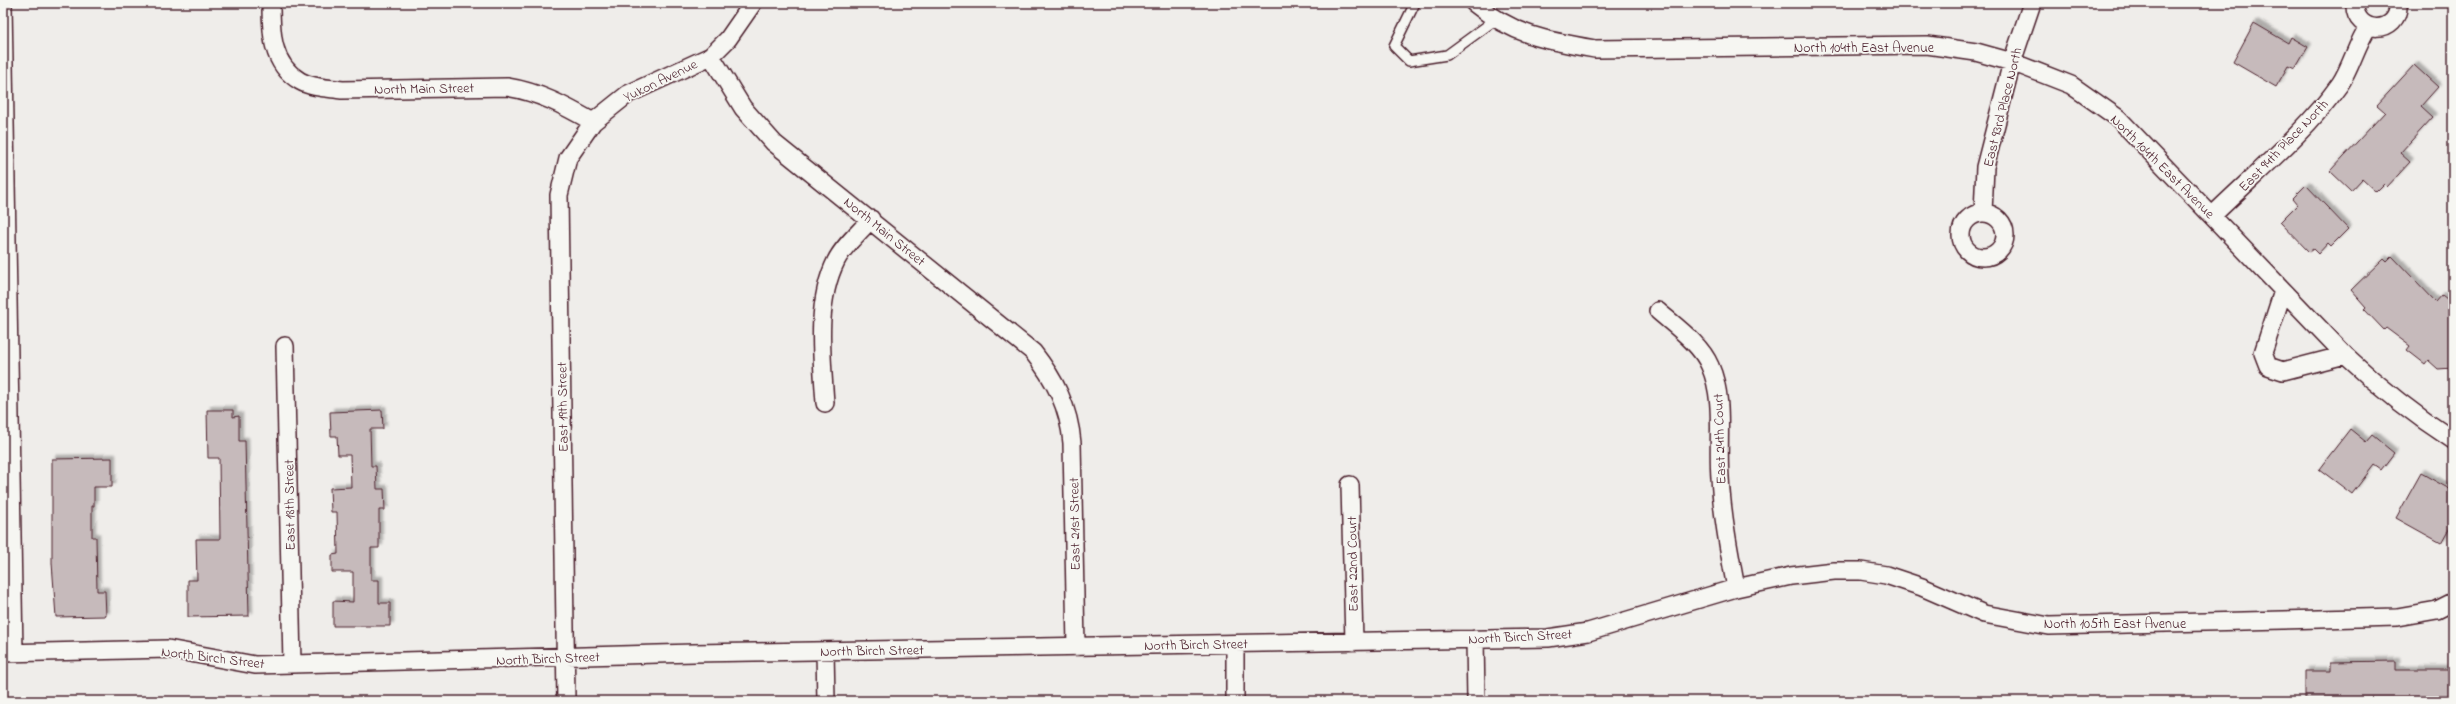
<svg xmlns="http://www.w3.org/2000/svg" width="2456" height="704" font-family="'Indie Flower',sans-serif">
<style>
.building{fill:#c6babb;stroke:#4a1f2b;filter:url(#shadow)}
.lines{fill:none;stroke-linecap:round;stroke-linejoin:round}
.service-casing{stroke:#4a1f2b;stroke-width:12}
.minor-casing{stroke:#4a1f2b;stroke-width:20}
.service{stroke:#f6f6f2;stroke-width:9}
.minor{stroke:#f6f6f2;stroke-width:17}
.labels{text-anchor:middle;stroke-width:3.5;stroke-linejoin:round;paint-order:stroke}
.street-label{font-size:14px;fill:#4a1f2b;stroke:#f6f6f2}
</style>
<defs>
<filter id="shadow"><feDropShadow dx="3.5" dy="-3.5" stdDeviation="1" flood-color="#0004"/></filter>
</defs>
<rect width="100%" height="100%" fill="#efedea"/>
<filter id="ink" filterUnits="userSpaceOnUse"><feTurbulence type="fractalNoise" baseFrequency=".025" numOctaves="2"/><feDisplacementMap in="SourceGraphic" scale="8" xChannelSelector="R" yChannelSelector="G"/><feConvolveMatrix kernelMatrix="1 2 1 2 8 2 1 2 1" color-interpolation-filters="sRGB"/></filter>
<g filter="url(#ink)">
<path class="building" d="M2254,23L2288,43L2291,37L2308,47L2295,69L2288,66L2276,87L2233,62Z
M2414,65L2438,87L2421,106L2433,117L2400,153L2410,162L2387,187L2384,184L2376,192L2362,179L2351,191L2330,171L2385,112L2377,105Z
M2306,185L2348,229L2331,246L2328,243L2318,254L2313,249L2309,252L2280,222L2297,205L2292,199Z
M2392,256L2436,302L2442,295L2453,304V368L2438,369L2428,360L2425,364L2407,350L2410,346L2386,328L2384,330L2364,309L2366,307L2351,290L2383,259L2386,262Z
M207,410H233V417L239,416V441H245L249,616L188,617V580H197L196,539H220L219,458H208Z
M382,410L383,429H370L371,466H376L377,489H384L385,510H379V548H371V580H379V603H390V626H333V601L353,602V572H332V555L338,554L337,512H331L330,488L351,487L350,455H338L337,436H331L330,412Z
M2350,429L2366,442L2372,435L2394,453L2381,470L2374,465L2352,494L2319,469Z
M112,458V487H94V506H92V537H96L97,591H105L106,616L56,617L52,563V459Z
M2421,473L2453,491V521L2441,543L2396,518Z
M2396,661V670H2453V701H2305V671H2330V662Z"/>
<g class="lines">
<g class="service-casing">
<path id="service" d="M1415,3L1394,46L1409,61L1447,55L1495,20"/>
</g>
<g class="minor-casing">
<path id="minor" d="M271,3C271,32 271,64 300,81C312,88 329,88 342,90L507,87C539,92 565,106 593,122
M1474,3C1513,35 1547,41 1595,49L1927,45L1976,52L2012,62L2071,85L2118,118L2345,355C2379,387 2414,415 2453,440
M2355,3C2353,36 2401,35 2398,3
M3,5L14,653
M711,56L743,108L774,143L1033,352C1055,380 1069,407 1072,443L1076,647
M1961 235a22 22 0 1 1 44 0a22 22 0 1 1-44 0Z
M1983,213L1985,167L2012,62L2032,3
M2213,215C2255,174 2306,132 2340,84C2351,68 2356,45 2368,27
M2283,291L2263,353L2268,366L2283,371L2345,355
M1658,311C1675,326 1701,344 1710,366C1725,400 1717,440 1720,477C1722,514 1729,551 1736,588
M285,346L292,664
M825,403C822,357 815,303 836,261C843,246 860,232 871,219
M1350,485L1354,642
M1475,639L1476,701
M1235,644V701
M825,651L826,701
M3,653L168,649L255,665L694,653L1548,638L1588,632L1736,588L1791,576L1834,571H1861L1886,575L1922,587L1984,614L2049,626L2397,617L2437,610L2453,602
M566,701L559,195L568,158L593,122L628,94L711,56L728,39L753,3"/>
</g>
<use href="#service" class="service"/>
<use href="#minor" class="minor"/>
</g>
</g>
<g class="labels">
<g class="street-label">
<text x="1864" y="52">North 104th East Avenue</text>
<text transform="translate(660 80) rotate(-26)" y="5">Yukon Avenue</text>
<text transform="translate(424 88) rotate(-1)" y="5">North Main Street</text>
<text transform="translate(2002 107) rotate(-76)" y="5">East 93rd Place North</text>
<text transform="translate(2283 145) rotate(-46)" y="5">East 94th Place North</text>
<text transform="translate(2163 166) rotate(45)" y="5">North 104th East Avenue</text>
<text transform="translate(885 231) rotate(39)" y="5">North Main Street</text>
<text transform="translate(562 407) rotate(-91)" y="5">East 19th Street</text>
<text transform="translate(1719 439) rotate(-92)" y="5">East 24th Court</text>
<text transform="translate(289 505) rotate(-91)" y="5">East 18th Street</text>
<text transform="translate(1074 524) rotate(-91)" y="5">East 21st Street</text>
<text transform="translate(1352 564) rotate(-91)" y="5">East 22nd Court</text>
<text x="2115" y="628">North 105th East Avenue</text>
<text transform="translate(1520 636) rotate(-3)" y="5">North Birch Street</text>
<text transform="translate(1196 644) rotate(-1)" y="5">North Birch Street</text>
<text transform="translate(872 650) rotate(-1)" y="5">North Birch Street</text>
<text transform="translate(213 657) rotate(7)" y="5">North Birch Street</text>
<text transform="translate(548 658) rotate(-2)" y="5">North Birch Street</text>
</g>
</g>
<rect width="2456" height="704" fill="none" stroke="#f6f6f2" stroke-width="16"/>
<rect x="8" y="8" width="2440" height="688" fill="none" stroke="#4a1f2b" stroke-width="1.5" filter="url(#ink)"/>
</svg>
